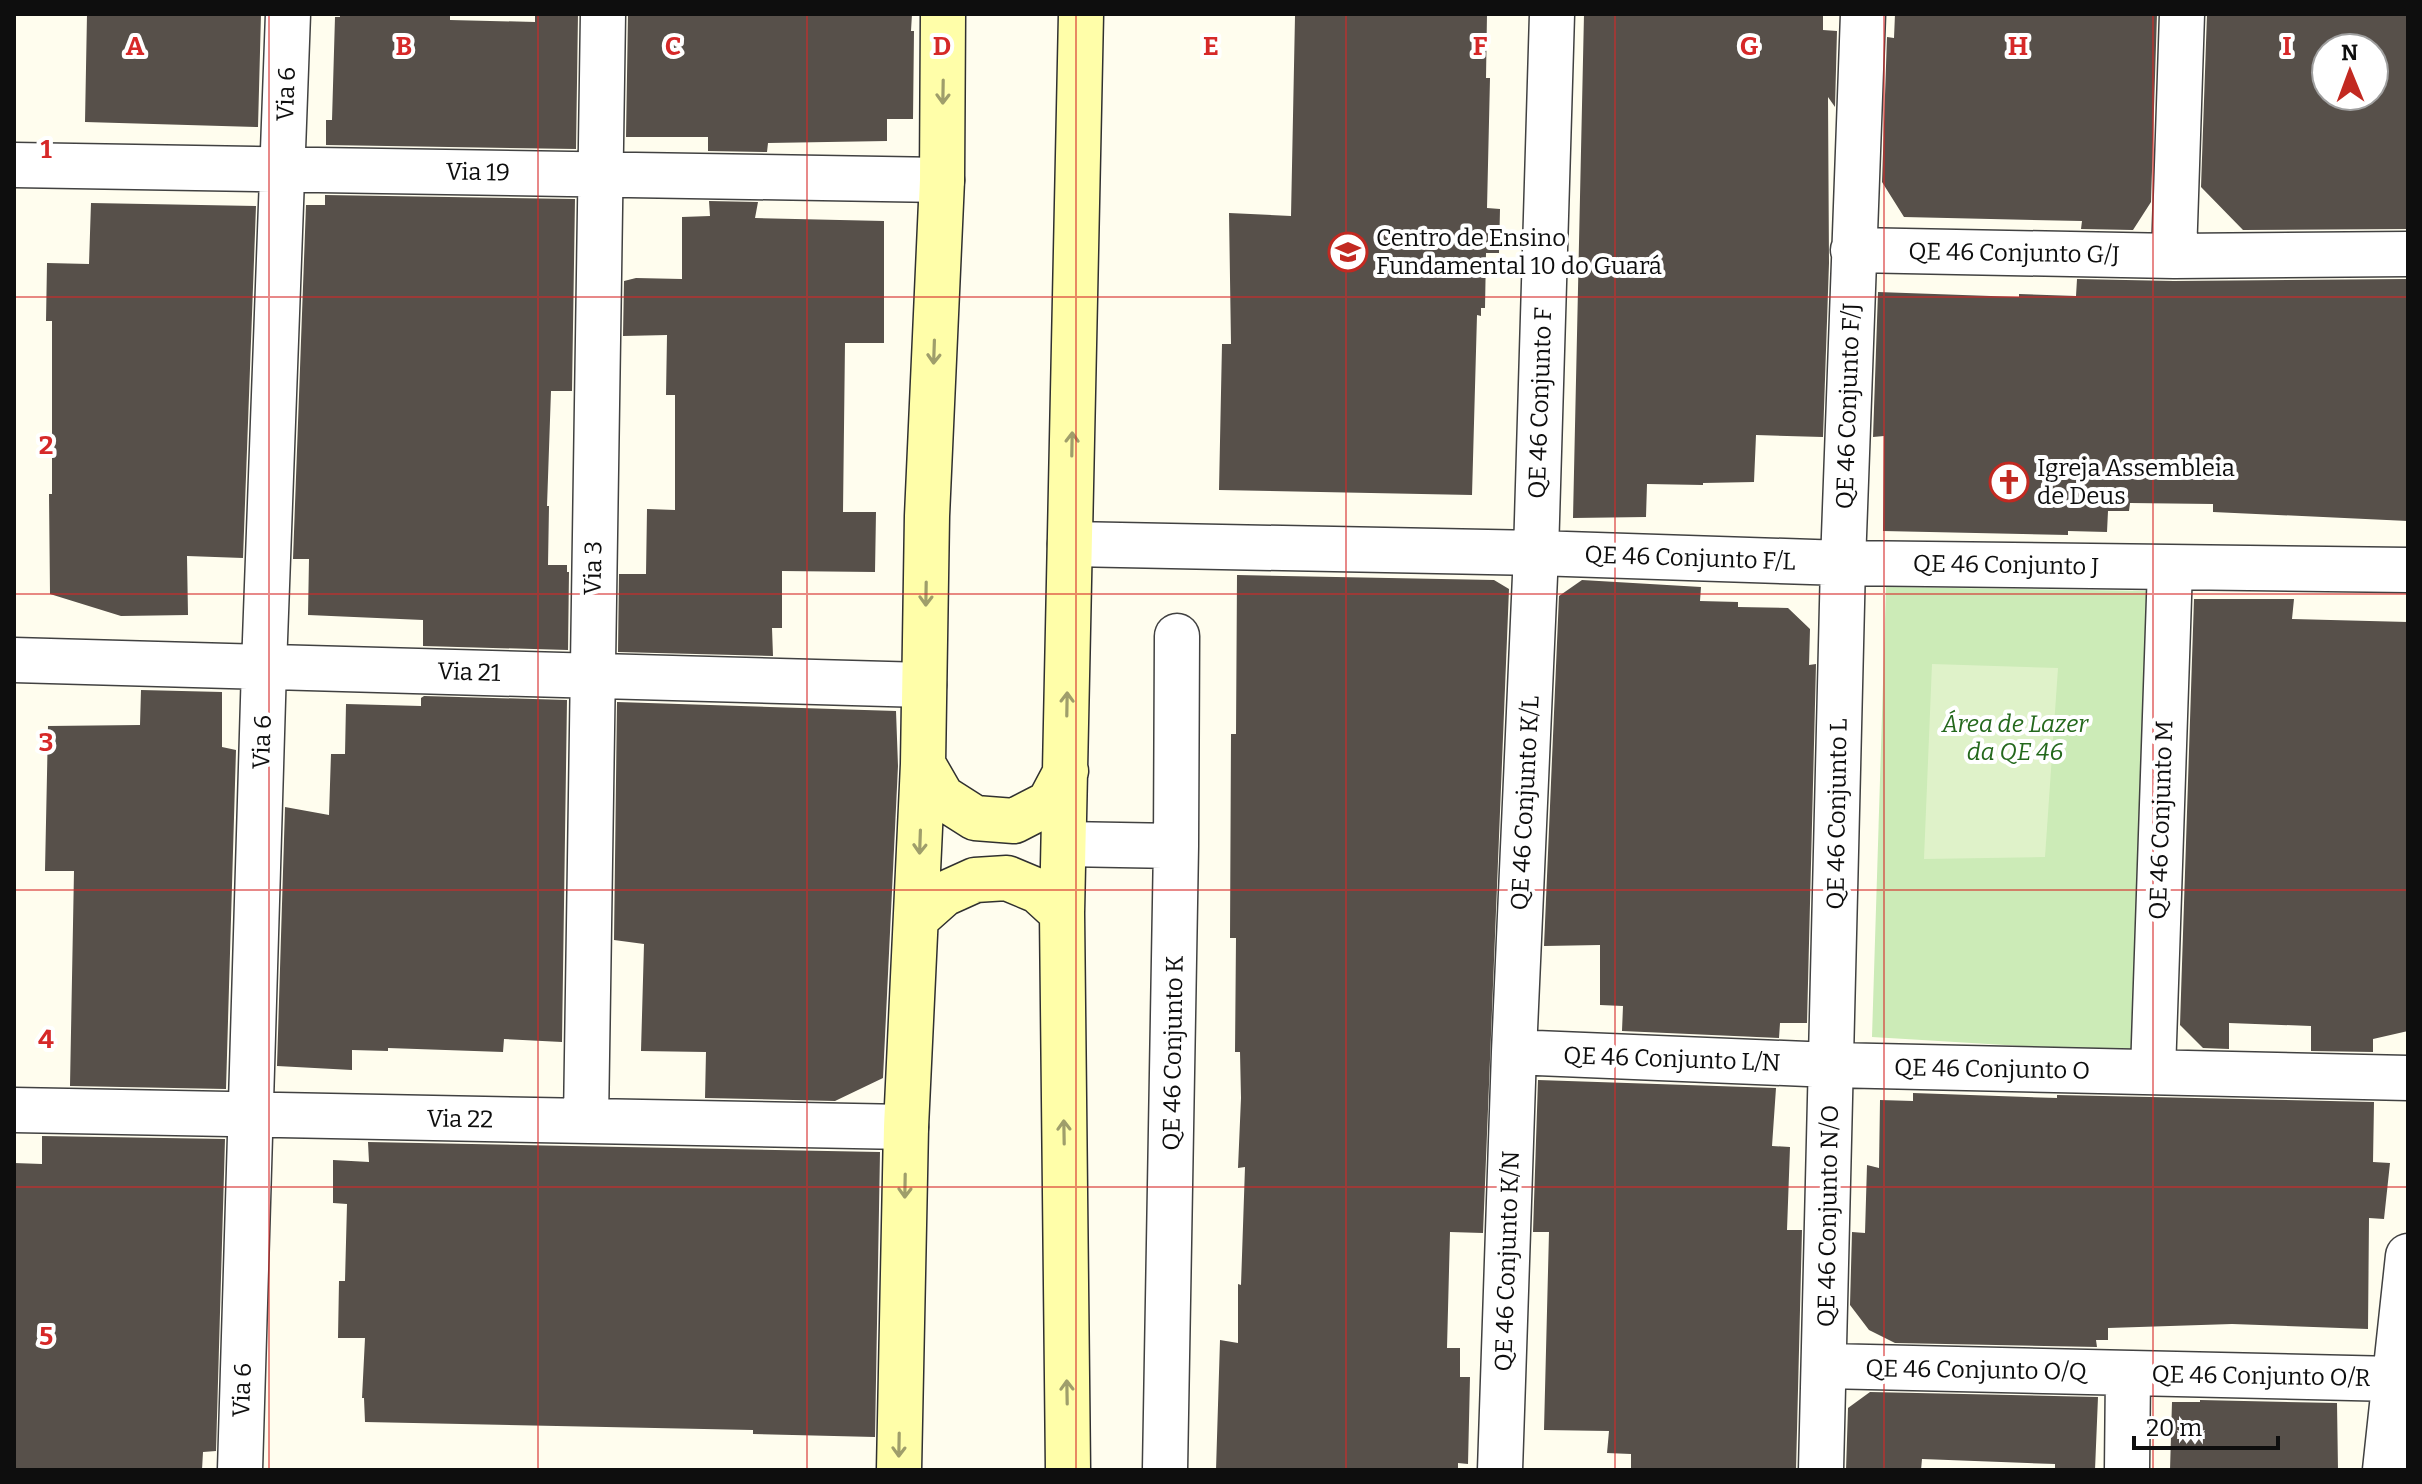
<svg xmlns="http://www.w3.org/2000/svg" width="2422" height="1484" font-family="Bitter,serif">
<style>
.green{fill:#ccebb7}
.pitch{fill:#dff2c9}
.building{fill:#57504a;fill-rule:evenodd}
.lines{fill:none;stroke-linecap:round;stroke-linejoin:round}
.street-casing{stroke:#414141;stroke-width:47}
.secondary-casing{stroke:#303030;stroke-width:47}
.street{stroke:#fff;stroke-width:44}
.secondary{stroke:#fffea9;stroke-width:44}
.oneway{stroke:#9f9e6b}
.grid{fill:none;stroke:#d62828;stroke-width:2;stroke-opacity:0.55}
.labels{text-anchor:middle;stroke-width:8;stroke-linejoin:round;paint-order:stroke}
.street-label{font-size:24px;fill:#0e0e0e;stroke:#fff}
.poi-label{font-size:24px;fill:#0e0e0e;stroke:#fff;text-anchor:start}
.park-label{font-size:24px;font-style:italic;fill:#24681c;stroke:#fff}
.grid-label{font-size:26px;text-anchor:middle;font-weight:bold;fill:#d62828;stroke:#fff;stroke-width:8;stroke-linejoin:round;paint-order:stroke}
</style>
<rect width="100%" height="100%" fill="#fffdee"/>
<path class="green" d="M1886,587L2155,591L2136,1053L1872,1037Z"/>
<path class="pitch" d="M1932,664L2058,668L2045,857L1924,859Z"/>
<path class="building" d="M87,14H261L258,127L85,122Z
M340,14H450V20L535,22V14H578L576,149L326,145V120H332L335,17H340Z
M628,14H912L911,31H914L913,119H887V141L768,143L767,152L708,151V137H626Z
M1299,14H1487L1486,78H1490L1487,208L1500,209L1499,253H1486L1485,308H1481V316L1477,315L1472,495L1219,490L1222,344H1231L1229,213L1291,216L1295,16H1299Z
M1584,14H1823V30L1837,31L1835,107L1828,97L1829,263L1823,437L1756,435L1754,482L1703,483V485L1647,484L1646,517L1573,518Z
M1895,14H2157L2151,202L2133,230L2081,229L2082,221L1904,217L1882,182L1887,37L1894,38Z
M2207,14H2408V229L2243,230L2201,187ZM2326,48H2374V96H2326Z
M325,195L575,199L572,391H551L547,506H549L548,565H567V572H569L568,650L423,646V620L308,615L309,559H293L306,205H325Z
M709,201L758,202L755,218L884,221V343H845L843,512H876L875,572L782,571V628H772L773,656L618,652L619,574H646L647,509L675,510V395H666L667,335L623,336L624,281L636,278L682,279V217L710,216Z
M91,203L256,206L243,558L187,556L188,615L121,616L50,594L49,494H52V321H46L47,263L89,264Z
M2077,279L2174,281L2408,279V521L2213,512V504L2130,503L2129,511H2108L2107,532L2068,531V535L1883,531L1884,436L1873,437L1878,292L2019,297V294L2076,296Z
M1237,575L1494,580L1509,589L1483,1233L1450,1232L1447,1348H1460V1377H1470L1468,1464L1458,1463V1470H1216L1220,1340L1238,1343V1284L1241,1285L1245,1167L1238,1168L1241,1098L1240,1052H1235L1236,938H1230L1231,734H1236Z
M1582,580L1701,587L1700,601L1738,602V607L1788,608L1810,629L1809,665L1816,664L1807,1023H1780L1779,1038L1622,1031L1623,1006L1600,1005V945L1544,946L1559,596Z
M2194,599H2294L2292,619L2408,622V1031L2373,1039V1052L2311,1051V1026L2229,1023V1049L2203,1048L2180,1025Z
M141,690L222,692V747L236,750L226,1089L70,1086L74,871H45L48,726L140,725Z
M424,696L567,700L562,1042L504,1039L503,1052L388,1048V1051L352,1050V1070L277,1066L285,807L329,815L331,754H345L346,704L421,706V698Z
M617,702L896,711L898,766L883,1078L835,1101L705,1098L706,1052L641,1051L644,944L614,940Z
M1538,1080L1776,1088L1772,1146L1790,1147L1787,1230H1802L1796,1470H1631V1454L1607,1453L1609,1431L1544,1430L1549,1232H1533Z
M1913,1093L2057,1098V1095L2374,1102L2373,1162L2390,1163L2384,1219L2369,1218L2368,1329L2232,1324L2108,1328V1340H2096L2097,1347L1895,1343L1869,1330L1850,1305L1852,1232L1865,1233L1867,1165L1879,1168L1880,1100L1913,1101Z
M42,1136L225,1139L216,1451L203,1452L202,1470H14V1163L42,1164Z
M368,1142L880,1152L875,1437L753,1434V1430L365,1422L364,1398H362L365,1338H338L339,1281H345L347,1204L333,1203V1160L369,1162Z
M1870,1392L2098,1397L2095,1470H2055V1464L1922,1459L1921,1470H1846L1848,1408Z
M2200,1400L2337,1403L2338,1470L2224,1468V1470H2170L2172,1402H2200Z"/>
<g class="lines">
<g class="street-casing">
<path id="street" d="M14,165L942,180
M1853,250L2174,256L2408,254
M2174,256L2182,14
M1070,544L1536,553L1843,563L2408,570
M14,660L924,685
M1064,844L1176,846
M1514,1052L1831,1065L2408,1078
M2153,1072L2170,568
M14,1110L906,1127
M586,1121L603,14
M1825,1366L2395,1379
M240,1470L264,667L288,14
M1165,1470L1176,846L1177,636
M1500,1470L1514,1052L1536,553L1552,14
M1821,1470L1843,563L1863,14
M2127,1470L2128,1373
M2385,1470L2408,1256"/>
</g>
<g class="secondary-casing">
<path id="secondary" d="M923,764L942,797L975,818L1014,821L1049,803L1066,771
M917,918L944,894L975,880L1007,878L1038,891L1062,913
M899,1470L906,1127L923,764L927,516L942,180L943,14
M1068,1470L1062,913L1081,14"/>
</g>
<use href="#street" class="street"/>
<use href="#secondary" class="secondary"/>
</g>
<defs><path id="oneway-shaft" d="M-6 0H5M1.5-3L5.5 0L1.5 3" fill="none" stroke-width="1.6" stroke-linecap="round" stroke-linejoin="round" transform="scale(2)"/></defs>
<g class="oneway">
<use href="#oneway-shaft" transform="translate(943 92) rotate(91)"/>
<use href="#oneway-shaft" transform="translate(934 352) rotate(92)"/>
<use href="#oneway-shaft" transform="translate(1072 444) rotate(-89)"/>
<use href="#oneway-shaft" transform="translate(926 594) rotate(91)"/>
<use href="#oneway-shaft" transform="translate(1067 704) rotate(-89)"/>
<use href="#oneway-shaft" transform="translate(920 842) rotate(92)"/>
<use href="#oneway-shaft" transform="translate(1064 1132) rotate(-91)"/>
<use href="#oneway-shaft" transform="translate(905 1186) rotate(91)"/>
<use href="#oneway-shaft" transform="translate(1067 1392) rotate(-91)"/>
<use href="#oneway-shaft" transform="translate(899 1445) rotate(91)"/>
</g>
<path class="grid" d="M269,14V1470M538,14V1470M807,14V1470M1076,14V1470M1346,14V1470M1615,14V1470M1884,14V1470M2153,14V1470M14,297H2408M14,594H2408M14,890H2408M14,1187H2408"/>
<defs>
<g id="school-ring" transform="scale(2)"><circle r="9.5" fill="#fff" stroke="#c22921" stroke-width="1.5"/><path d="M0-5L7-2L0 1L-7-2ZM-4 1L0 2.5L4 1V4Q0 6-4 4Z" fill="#c22921"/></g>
<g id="church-ring" transform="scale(2)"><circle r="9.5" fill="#fff" stroke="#c22921" stroke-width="1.5"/><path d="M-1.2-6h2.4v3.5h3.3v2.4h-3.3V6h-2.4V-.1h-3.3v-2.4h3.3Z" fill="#c22921"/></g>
</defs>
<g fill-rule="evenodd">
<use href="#school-ring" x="1348" y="252"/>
<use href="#church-ring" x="2009" y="482"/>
</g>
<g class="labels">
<g class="street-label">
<text transform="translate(286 94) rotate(-88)" y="8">Via 6</text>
<text transform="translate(478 172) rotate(1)" y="8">Via 19</text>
<text transform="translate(2014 253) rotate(1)" y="8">QE 46 Conjunto G/J</text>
<text transform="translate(1540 403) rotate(-88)" y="8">QE 46 Conjunto F</text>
<text transform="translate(1848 406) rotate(-88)" y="8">QE 46 Conjunto F/J</text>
<text transform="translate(1690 558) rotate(2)" y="8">QE 46 Conjunto F/L</text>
<text transform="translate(2006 565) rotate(1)" y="8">QE 46 Conjunto J</text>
<text transform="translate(593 568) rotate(-89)" y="8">Via 3</text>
<text transform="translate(469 672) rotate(2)" y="8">Via 21</text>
<text transform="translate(262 742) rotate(-88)" y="8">Via 6</text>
<text transform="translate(1525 803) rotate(-87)" y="8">QE 46 Conjunto K/L</text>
<text transform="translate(1837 814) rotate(-89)" y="8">QE 46 Conjunto L</text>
<text transform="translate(2161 820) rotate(-88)" y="8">QE 46 Conjunto M</text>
<text transform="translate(1173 1053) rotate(-89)" y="8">QE 46 Conjunto K</text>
<text transform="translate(1672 1059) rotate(2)" y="8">QE 46 Conjunto L/N</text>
<text transform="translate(1992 1069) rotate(1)" y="8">QE 46 Conjunto O</text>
<text transform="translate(460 1119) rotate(1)" y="8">Via 22</text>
<text transform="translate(1828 1216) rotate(-89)" y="8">QE 46 Conjunto N/O</text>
<text transform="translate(1507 1261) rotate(-88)" y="8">QE 46 Conjunto K/N</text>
<text transform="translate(1976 1370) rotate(1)" y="8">QE 46 Conjunto O/Q</text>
<text transform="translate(2261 1376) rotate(1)" y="8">QE 46 Conjunto O/R</text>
<text transform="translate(242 1390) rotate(-88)" y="8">Via 6</text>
</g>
<g class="poi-label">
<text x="1376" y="246">Centro de Ensino<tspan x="1376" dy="28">Fundamental 10 do Guará</tspan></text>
<text x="2037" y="476">Igreja Assembleia<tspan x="2037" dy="28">de Deus</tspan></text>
</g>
<g class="park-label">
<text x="2015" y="732">Área de Lazer<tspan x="2015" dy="28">da QE 46</tspan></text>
</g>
</g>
<g class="grid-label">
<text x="135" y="55">A</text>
<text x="404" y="55">B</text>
<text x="673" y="55">C</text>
<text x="942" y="55">D</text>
<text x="1211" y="55">E</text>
<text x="1480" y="55">F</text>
<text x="1749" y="55">G</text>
<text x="2018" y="55">H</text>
<text x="2287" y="55">I</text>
<text x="46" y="158">1</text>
<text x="46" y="454">2</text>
<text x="46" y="751">3</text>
<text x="46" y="1048">4</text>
<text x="46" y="1345">5</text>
</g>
<rect width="2422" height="1484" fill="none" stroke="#0e0e0e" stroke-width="32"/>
<g transform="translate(2350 72) rotate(359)"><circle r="38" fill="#ffffff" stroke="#9f9f9f" stroke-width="2"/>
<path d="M0-6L14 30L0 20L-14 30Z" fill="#c22921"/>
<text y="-12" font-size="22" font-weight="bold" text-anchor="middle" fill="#0e0e0e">N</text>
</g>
<path d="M2134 1436v12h144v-12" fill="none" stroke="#0e0e0e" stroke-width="4"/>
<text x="2146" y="1436" font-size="24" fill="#0e0e0e" stroke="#ffffff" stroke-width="6" paint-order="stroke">20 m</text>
</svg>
